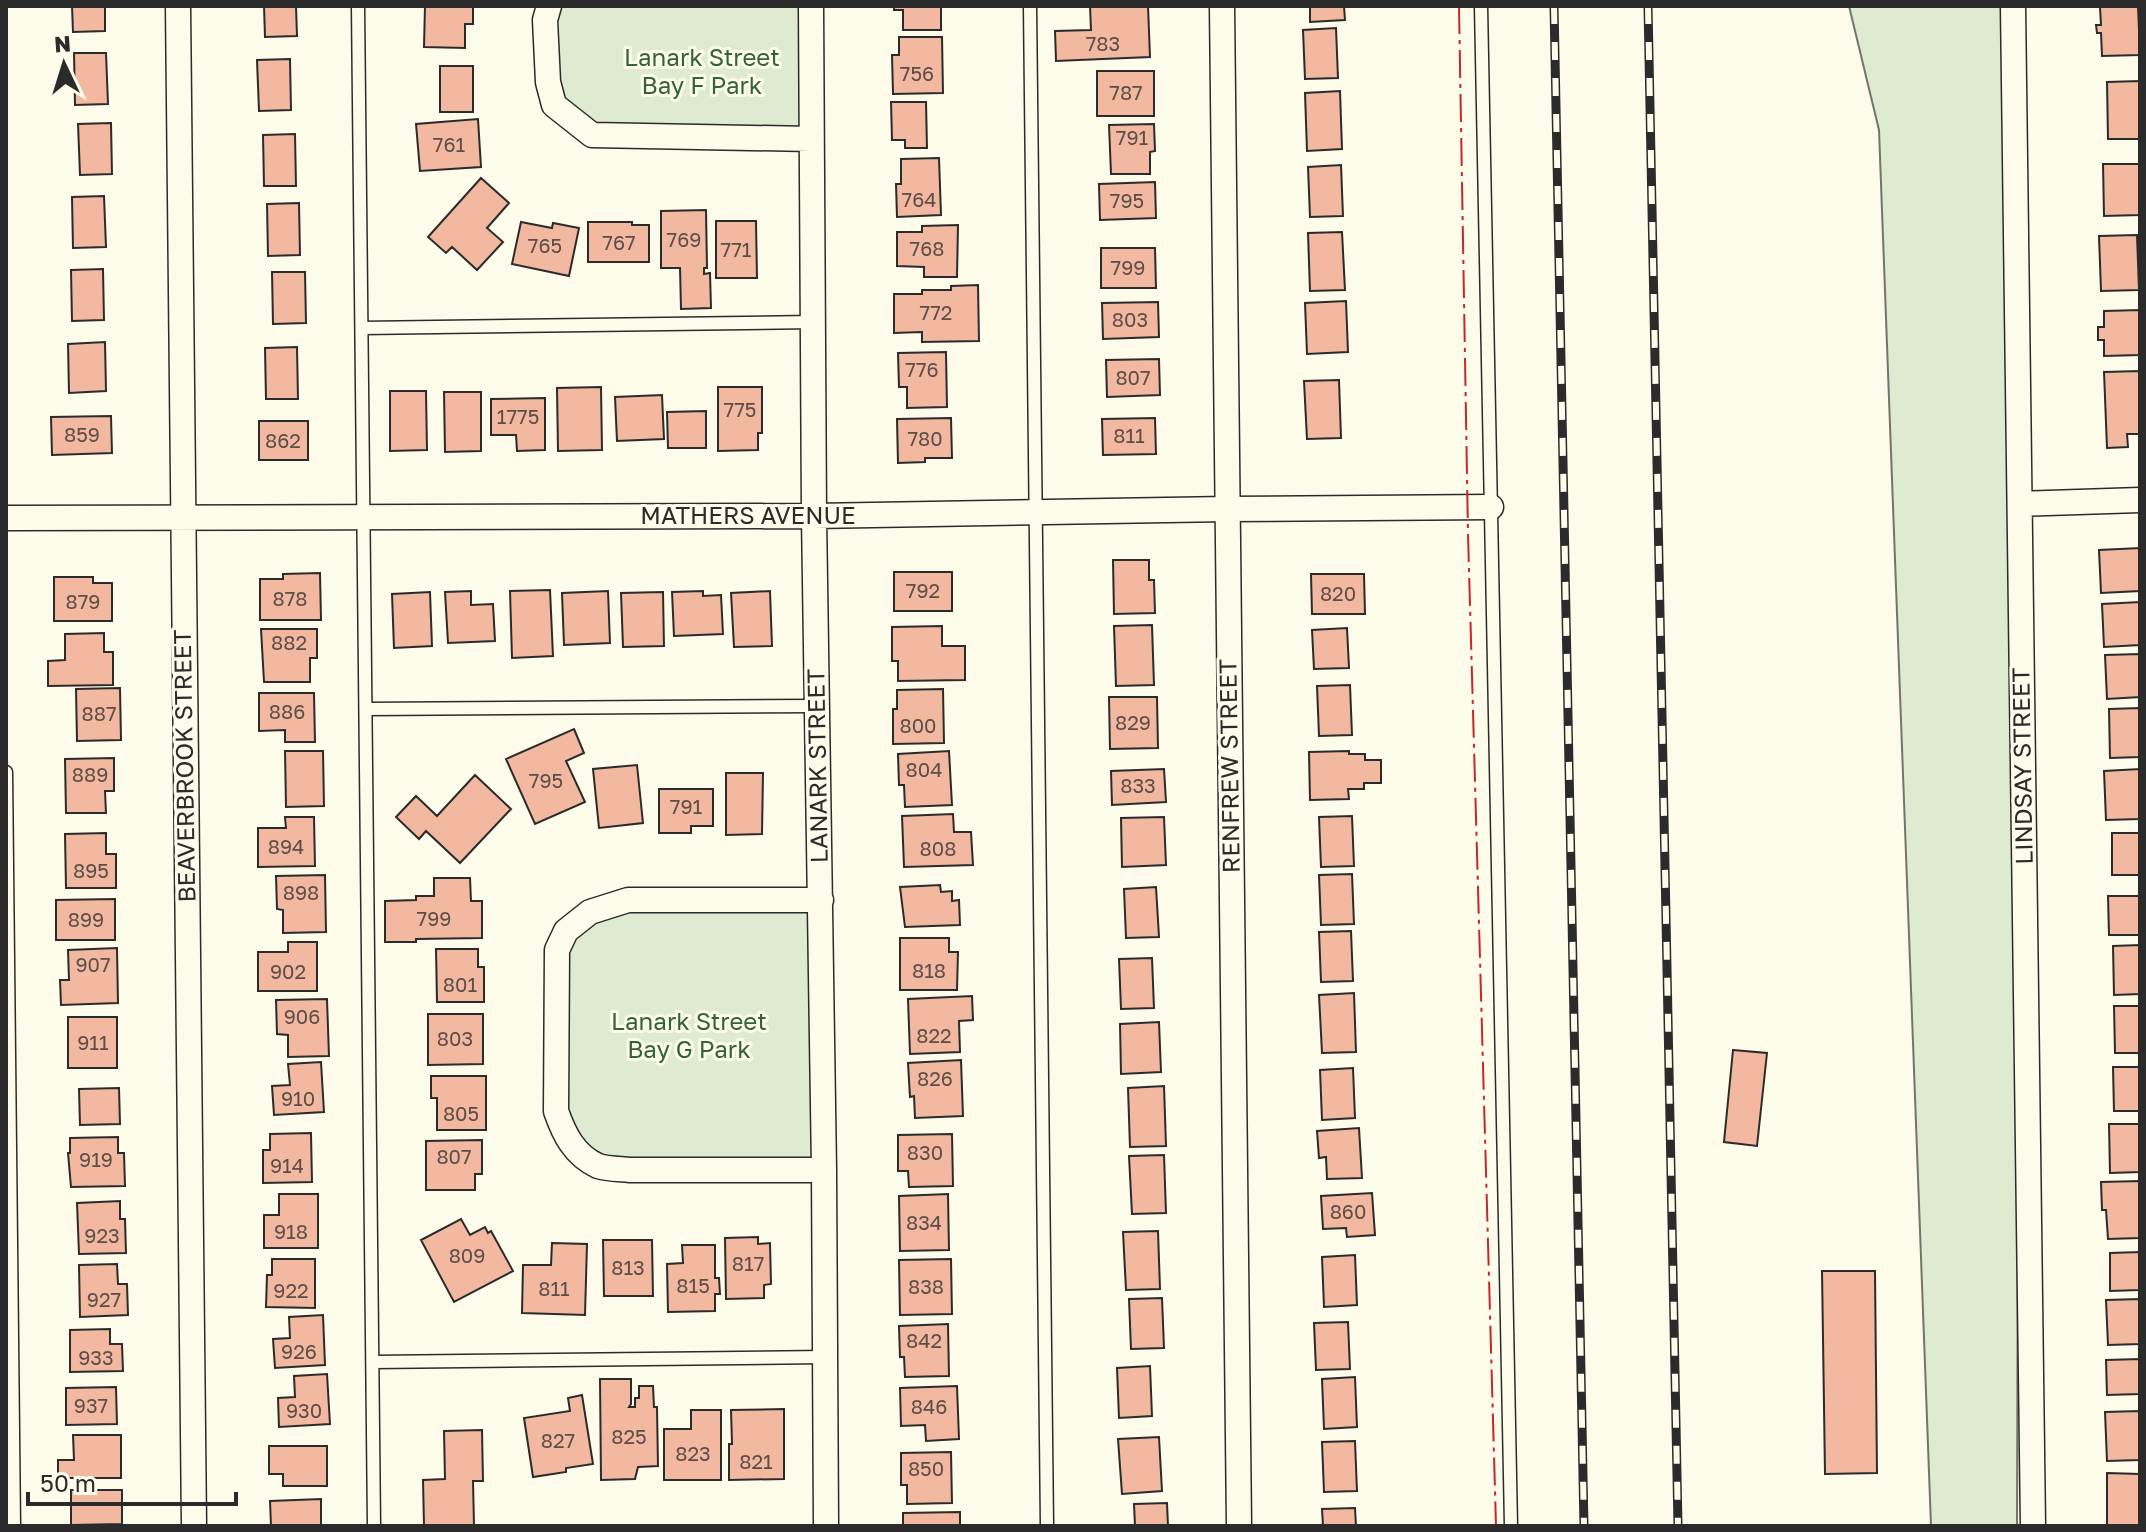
<svg xmlns="http://www.w3.org/2000/svg" width="2146" height="1532" font-family="'Golos Text',sans-serif">
<style>
.green{fill:#deebd1;stroke:#74746e;stroke-width:2}
.building{fill:#f2b8a0;stroke:#2b2b2b;stroke-width:2}
.lines{fill:none;stroke-linecap:round;stroke-linejoin:round}
.lane-casing{stroke:#2b2b2b;stroke-width:15}
.street-casing{stroke:#2b2b2b;stroke-width:27}
.lane{stroke:#fdfbea;stroke-width:12}
.street{stroke:#fdfbea;stroke-width:24}
.rail-casing{stroke:#2b2b2b;stroke-width:9}
.rail{stroke:#fdfbea;stroke-width:6;stroke-dasharray:18;stroke-linecap:butt}
.power{stroke:#c62828;stroke-width:2;stroke-dasharray:28 6 4 6;stroke-linecap:butt}
.labels{text-anchor:middle;stroke-width:6;stroke-linejoin:round;paint-order:stroke}
.number-label{font-size:20px;fill:#5d4e48}
.park-label{font-size:24px;fill:#34623c;stroke:#fdfbea}
.street-label{font-size:24px;fill:#2b2b2b;stroke:#fdfbea}
</style>
<rect width="100%" height="100%" fill="#fdfbea"/>
<path class="green" d="M549,6H811V139L622,136L554,105Z
M1849,6H2013L2020,504L2017,1526H1931L1879,130Z
M821,900L824,1170H630L564,1134L557,950L590,912Z"/>
<path class="building" d="M72,6H105V31L73,32Z
M264,6H296L297,36L265,37Z
M425,6H473V24H465V48L424,47Z
M894,6H941V30H903V10H894Z
M1090,6H1148L1150,57L1056,61L1055,31L1091,30Z
M1310,6H1344L1345,20L1310,22Z
M2138,6L2140,55L2102,56L2101,33H2097L2096,25H2101L2100,7Z
M1336,28L1338,78L1305,79L1303,30Z
M899,37H942L943,93L893,94L892,55H899Z
M74,53H106L108,104L75,105Z
M290,59L291,110L259,111L257,60Z
M440,66H473V112H440Z
M1097,71H1154V116H1097Z
M2140,81V139H2108L2107,82Z
M1340,91L1342,149L1307,151L1305,93Z
M891,102H926L927,148H905V140H892Z
M478,119L481,167L420,171L416,124Z
M111,123L112,174L80,175L78,124Z
M1154,124L1155,151L1150,152V174H1111L1109,125Z
M295,134L296,186H264L263,135Z
M939,158L941,215L897,217L896,184H901V159Z
M2103,164H2140V215L2104,216Z
M1341,165L1343,216L1310,217L1308,167Z
M481,178L509,203L487,228L503,242L477,270L452,247L446,253L428,237Z
M1155,182L1156,218L1100,220L1099,184Z
M104,196L106,247L73,248L72,197Z
M299,203L300,255L268,256L267,204Z
M706,210L707,268H704V274L710,273L711,308L681,309L680,268H661V211Z
M716,221H756L757,278H716Z
M521,222L552,228L553,223L579,228L569,276L512,264Z
M588,222H632V225H649V262H588Z
M958,225L957,277H924V267L897,266V232H922V226Z
M1342,232L1345,290L1310,291L1308,233Z
M2137,235L2139,290L2101,291L2099,236Z
M1101,248H1155L1156,288H1101Z
M103,269L104,320L72,321L71,270Z
M272,272H305L306,323L273,324Z
M978,285L979,341L922,342V332L894,333V294H922V290H951V286Z
M1346,301L1348,352L1307,354L1305,303Z
M1158,302L1159,337L1103,339L1102,303Z
M2140,310V355L2104,356V340H2098V327H2104V311Z
M105,342L106,391L69,393L68,344Z
M297,347L298,399H266L265,348Z
M946,352L947,407L907,408V387H899L898,353Z
M1159,359L1160,395L1107,397L1106,360Z
M2140,371V434H2127L2128,447L2107,448L2104,372Z
M1339,380L1341,438L1307,439L1304,381Z
M601,387L602,450L558,451L557,388Z
M718,387H762V433H758V450L718,451Z
M390,391H426L427,450L390,451Z
M444,392H481V451L445,452Z
M662,395L664,439L617,441L615,397Z
M545,398V450L517,451L516,435H491V399Z
M706,411V448H668L667,412Z
M111,416L112,453L52,455L51,417Z
M951,418L952,458H925V462L898,463L897,419Z
M1155,418L1156,454L1103,455L1102,419Z
M259,421H308V460H259Z
M2140,548V591L2101,593L2099,550Z
M1113,560H1149V580H1154L1155,613L1114,614Z
M894,572H952V611H894Z
M320,573L321,620H260V579H283V574Z
M1311,574H1364L1365,614H1312Z
M54,577H93V583H112V621H54Z
M550,590L553,656L512,658L510,591Z
M471,591V605L493,604L495,641L448,643L445,592Z
M608,591L610,643L564,645L562,593Z
M703,591V596L721,595L723,634L674,636L672,592Z
M770,591L772,646L734,647L731,593Z
M430,592L432,646L394,648L392,594Z
M663,592L664,646L623,647L621,593Z
M2140,602V645L2104,647L2102,604Z
M1152,625L1154,685L1116,686L1114,626Z
M942,626V646H965V680L898,681V661H892V627Z
M1347,628L1349,668L1314,669L1312,630Z
M261,629H317V658H310V682H264Z
M104,633V652H113V685L48,686V661L65,660V634Z
M2140,654V697L2107,699L2105,655Z
M1350,685L1352,735L1319,736L1317,686Z
M120,688L121,740L77,741L76,689Z
M943,689L944,743L893,744V709H897V690Z
M259,693H314L315,742H285V730L259,731Z
M1109,697H1157L1158,748L1110,749Z
M2140,708V757L2110,758L2109,709Z
M574,729L584,753L566,761L585,802L535,824L506,759Z
M285,751H323L324,806L286,807Z
M949,751L952,805L905,807L904,785H899L898,754Z
M1349,751V754H1365V760H1381V783H1364V789H1348L1349,799L1310,800L1309,752Z
M114,758V791H105L106,813H66L65,759Z
M637,765L643,823L599,828L593,769Z
M1164,769L1166,802L1112,805L1111,771Z
M2140,769V819L2106,820L2104,771Z
M726,773H763L762,834L726,835Z
M475,775L511,809L460,863L426,831L419,839L396,817L416,796L437,816Z
M659,789H713V826H691V833H659Z
M953,814L954,832H971L973,865L904,867L902,816Z
M1352,816L1354,866L1321,867L1319,817Z
M285,817H314L315,866L258,867V828H286Z
M1164,817L1166,865L1122,867L1121,818Z
M106,833V854H116V888H66L65,834Z
M2112,833H2140V875H2112Z
M1352,874L1354,924L1321,925L1319,875Z
M325,875L326,932L283,933V910L277,909L276,876Z
M434,878H470L471,901H482V938L416,939V942H385V901L416,900V896H434Z
M940,885L941,892L952,891V901L959,900L960,925L905,927L900,887Z
M1156,887L1159,937L1126,938L1124,889Z
M2108,896H2140V935H2109Z
M115,899V940H56V900Z
M1351,931L1353,981L1321,982L1319,932Z
M900,938H949V952H958L957,990H900Z
M288,942H317V991H258V952H288Z
M2140,945V994L2114,995L2113,946Z
M117,948L118,1003L61,1005L60,980H69L68,950Z
M436,949H478V967H484V1002H437Z
M1152,958L1154,1008L1121,1009L1119,959Z
M1354,993L1356,1052L1322,1053L1319,995Z
M972,996L973,1020L959,1021L960,1052L910,1054L908,999Z
M327,999L329,1056L288,1057V1035L277,1034L276,1000Z
M2114,1006H2140V1053H2115Z
M428,1014H483V1064L428,1065Z
M68,1017H117V1068H68Z
M1159,1022L1161,1072L1121,1074L1120,1024Z
M1733,1050L1767,1053L1757,1146L1724,1142Z
M961,1060L963,1116L915,1118L914,1096L910,1097L908,1063Z
M321,1062L324,1112L274,1115L272,1086L290,1085L288,1064Z
M2113,1067H2140V1111H2114Z
M1353,1068L1355,1118L1322,1120L1320,1070Z
M431,1076H486V1130H437V1098H431Z
M1164,1086L1166,1146L1130,1147L1128,1088Z
M119,1088L120,1124L80,1125L79,1089Z
M2109,1124H2140V1172L2110,1173Z
M1359,1128L1362,1178L1327,1179L1326,1157L1319,1158L1317,1131Z
M311,1133L312,1182L263,1183V1150H270V1134Z
M952,1134L953,1186L909,1187L908,1171H898V1135Z
M118,1137V1153H124L125,1186L71,1187L68,1153H70V1138Z
M482,1140V1174H475V1190H426V1141Z
M1164,1155L1166,1213L1132,1214L1129,1156Z
M2140,1181V1238L2108,1239L2106,1210H2102L2101,1182Z
M1372,1193L1375,1235L1347,1237L1346,1228L1323,1229L1321,1196Z
M279,1194H318V1248H264V1215H279Z
M948,1194L949,1250L900,1251L899,1196Z
M120,1201V1219H125L126,1253L79,1254L77,1203Z
M461,1219L470,1235L485,1227L488,1233L491,1231L513,1271L454,1302L421,1240Z
M1158,1231L1160,1289L1126,1290L1123,1232Z
M758,1237V1244L770,1243L771,1284L764,1285V1298L726,1299L725,1238Z
M603,1240H652L653,1296H604Z
M552,1243L587,1244L585,1315L522,1313L523,1265H551Z
M682,1245H715V1278H719L720,1294H715V1311L668,1312L667,1264L683,1263Z
M2140,1252V1290L2110,1291V1253Z
M1355,1255L1357,1305L1324,1307L1322,1257Z
M272,1259H315V1308L266,1307L267,1275H272Z
M951,1259L952,1314L900,1315L899,1260Z
M117,1264L118,1284H127L128,1315L80,1317L79,1265Z
M1822,1271H1875L1877,1473L1825,1474Z
M1162,1298L1164,1348L1131,1349L1129,1299Z
M2140,1299V1344L2108,1345L2106,1300Z
M323,1315L325,1365L275,1368L273,1339L290,1338L289,1317Z
M1348,1322L1350,1369L1316,1370L1314,1323Z
M948,1324L949,1376L905,1377L904,1357H900L899,1326Z
M110,1329V1344H122L123,1371L70,1372V1330Z
M2140,1359V1394L2107,1395L2106,1360Z
M1150,1366L1152,1416L1119,1418L1117,1368Z
M327,1374L330,1424L279,1427L278,1398L295,1397L294,1376Z
M1355,1377L1357,1427L1324,1429L1322,1379Z
M600,1379H631V1404L629,1407H635V1398H639V1386H653L654,1407H657L658,1466L638,1467L635,1479L601,1480Z
M957,1386L959,1439L926,1441L925,1425L901,1426L900,1388Z
M116,1387L117,1424L66,1425V1388Z
M582,1395L593,1464L566,1468V1472L533,1477L524,1418L570,1411L568,1398Z
M784,1409V1479L729,1480V1444H732L731,1410Z
M691,1410H721V1480H664V1429H691Z
M2140,1411V1460L2107,1461L2105,1412Z
M482,1430L483,1481H473L474,1525L424,1526L423,1480L445,1479L444,1431Z
M73,1435H121V1478H58V1460H74Z
M1159,1437L1162,1491L1122,1494L1118,1439Z
M1355,1441L1357,1491L1324,1492L1322,1442Z
M269,1446H327V1486H283V1474H269Z
M951,1452L952,1503L907,1504V1485H901V1453Z
M2107,1473L2140,1474V1525H2107Z
M71,1490H122V1524L71,1525Z
M321,1499V1526H271L270,1501Z
M1167,1503L1168,1526H1135L1134,1504Z
M1355,1508L1356,1526H1323L1322,1509Z
M960,1512V1526H903V1513Z"/>
<g class="lines">
<g class="lane-casing">
<path id="lane" d="M358,6L374,1526
M1030,6L1047,1526
M1481,6L1511,1526
M362,328L814,322
M366,709L818,706
M6,772L14,1526
M373,1362L825,1357"/>
</g>
<g class="street-casing">
<path id="street" d="M178,6L194,1526
M549,6L545,20L548,82L554,105L592,135L811,139
M811,6L814,516L824,1170L826,1526
M1222,6L1239,1526
M2013,6L2033,1526
M2020,504L2140,500
M6,518L814,516L1227,509L1491,507
M821,900H628L590,912L566,931L557,950L556,1111C564,1134 574,1155 598,1166C607,1169 621,1169 630,1170H824"/>
</g>
<use href="#lane" class="lane"/>
<use href="#street" class="street"/>
<g class="rail-casing">
<path id="rail" d="M1554,6L1584,1526
M1648,6L1678,1526"/>
</g>
<use href="#rail" class="rail"/>
<path class="power" d="M1459,6L1468,534L1496,1526"/>
</g>
<g class="labels">
<g class="number-label">
<text x="1103" y="51">783</text>
<text x="917" y="81">756</text>
<text x="1126" y="100">787</text>
<text x="1132" y="145">791</text>
<text x="449" y="152">761</text>
<text x="919" y="207">764</text>
<text x="1127" y="208">795</text>
<text x="684" y="247">769</text>
<text x="619" y="250">767</text>
<text x="545" y="253">765</text>
<text x="927" y="256">768</text>
<text x="736" y="257">771</text>
<text x="1128" y="275">799</text>
<text x="936" y="320">772</text>
<text x="1130" y="327">803</text>
<text x="922" y="377">776</text>
<text x="1133" y="385">807</text>
<text x="740" y="417">775</text>
<text x="518" y="424">1775</text>
<text x="82" y="442">859</text>
<text x="1129" y="443">811</text>
<text x="925" y="446">780</text>
<text x="283" y="448">862</text>
<text x="923" y="598">792</text>
<text x="1338" y="601">820</text>
<text x="290" y="606">878</text>
<text x="83" y="609">879</text>
<text x="289" y="650">882</text>
<text x="287" y="719">886</text>
<text x="99" y="721">887</text>
<text x="1133" y="730">829</text>
<text x="918" y="733">800</text>
<text x="924" y="777">804</text>
<text x="90" y="782">889</text>
<text x="546" y="788">795</text>
<text x="1138" y="793">833</text>
<text x="686" y="814">791</text>
<text x="286" y="854">894</text>
<text x="938" y="856">808</text>
<text x="91" y="878">895</text>
<text x="301" y="900">898</text>
<text x="434" y="926">799</text>
<text x="86" y="927">899</text>
<text x="93" y="972">907</text>
<text x="929" y="978">818</text>
<text x="288" y="979">902</text>
<text x="460" y="992">801</text>
<text x="302" y="1024">906</text>
<text x="934" y="1043">822</text>
<text x="455" y="1046">803</text>
<text x="93" y="1050">911</text>
<text x="935" y="1086">826</text>
<text x="298" y="1106">910</text>
<text x="461" y="1121">805</text>
<text x="925" y="1160">830</text>
<text x="454" y="1164">807</text>
<text x="96" y="1167">919</text>
<text x="287" y="1173">914</text>
<text x="1348" y="1219">860</text>
<text x="924" y="1230">834</text>
<text x="291" y="1239">918</text>
<text x="102" y="1243">923</text>
<text x="467" y="1263">809</text>
<text x="748" y="1271">817</text>
<text x="628" y="1275">813</text>
<text x="693" y="1293">815</text>
<text x="926" y="1294">838</text>
<text x="554" y="1296">811</text>
<text x="291" y="1298">922</text>
<text x="104" y="1307">927</text>
<text x="924" y="1348">842</text>
<text x="299" y="1359">926</text>
<text x="96" y="1365">933</text>
<text x="91" y="1413">937</text>
<text x="929" y="1414">846</text>
<text x="304" y="1418">930</text>
<text x="629" y="1444">825</text>
<text x="558" y="1448">827</text>
<text x="693" y="1461">823</text>
<text x="756" y="1469">821</text>
<text x="926" y="1476">850</text>
</g>
<g class="park-label">
<text x="702" y="66">Lanark Street<tspan x="702" dy="28">Bay F Park</tspan></text>
<text x="689" y="1030">Lanark Street<tspan x="689" dy="28">Bay G Park</tspan></text>
</g>
<g class="street-label">
<text x="748" y="524">MATHERS AVENUE</text>
<text transform="translate(185 766) rotate(-91)" y="8">BEAVERBROOK STREET</text>
<text transform="translate(818 766) rotate(-91)" y="8">LANARK STREET</text>
<text transform="translate(1230 766) rotate(-91)" y="8">RENFREW STREET</text>
<text transform="translate(2023 766) rotate(-91)" y="8">LINDSAY STREET</text>
</g>
</g>
<rect width="2146" height="1532" fill="none" stroke="#2b2b2b" stroke-width="16"/>
<g transform="translate(64 64) rotate(356)" stroke="#fdfbea" stroke-width="6" paint-order="stroke">
<path d="M0-6L14 30L0 20L-14 30Z" fill="#2b2b2b"/>
<text y="-12" font-size="22" font-weight="bold" text-anchor="middle" fill="#2b2b2b">N</text>
</g>
<path d="M28 1492v12h208v-12" fill="none" stroke="#2b2b2b" stroke-width="4"/>
<text x="40" y="1492" font-size="24" fill="#2b2b2b" stroke="#fdfbea" stroke-width="6" paint-order="stroke">50 m</text>
</svg>
